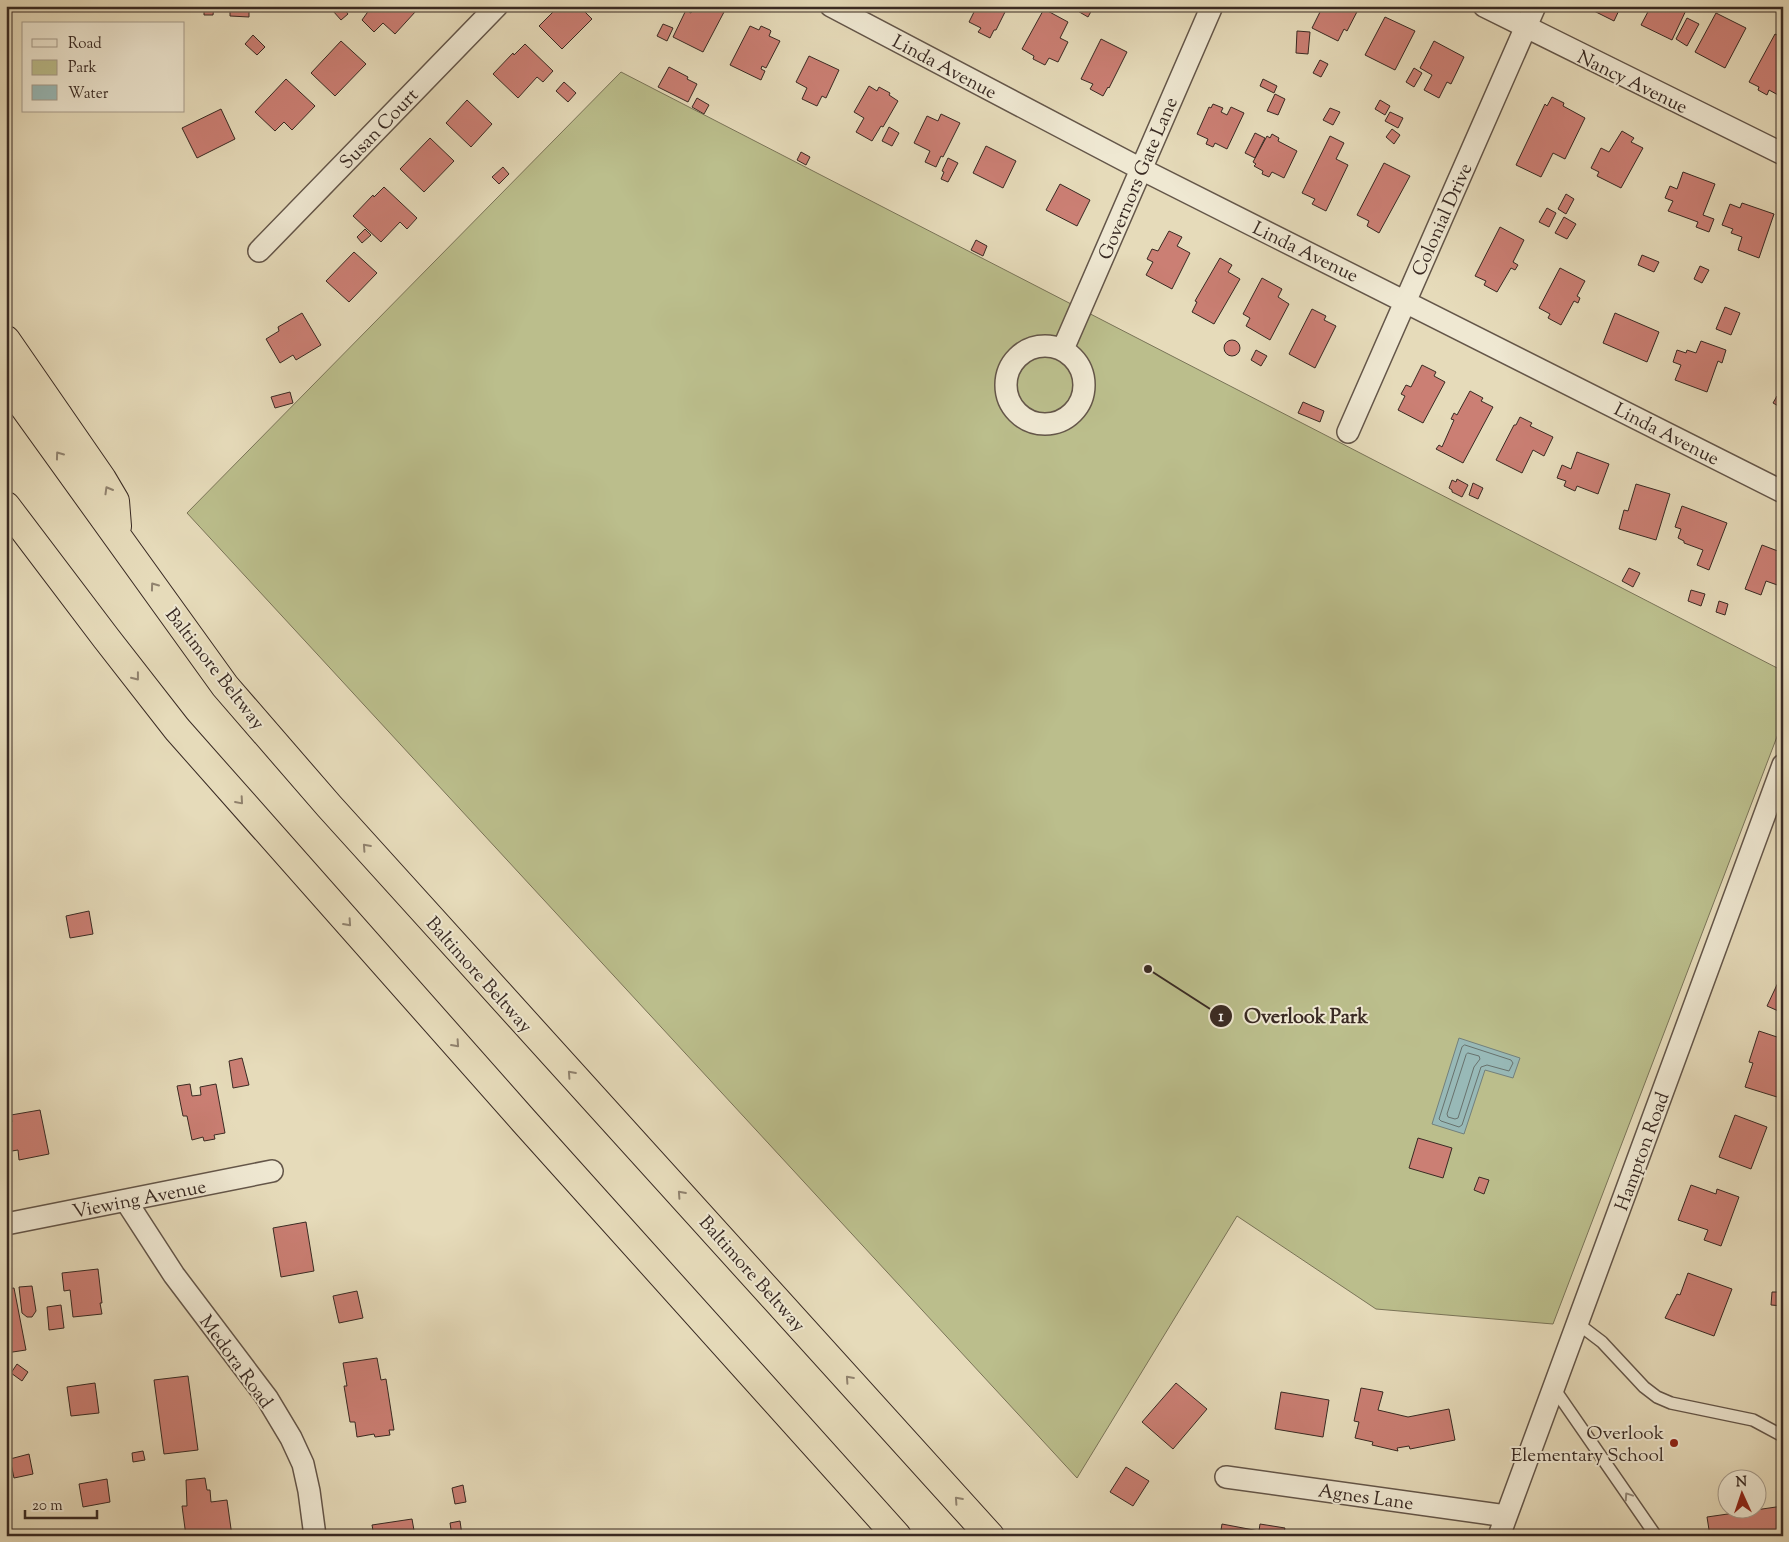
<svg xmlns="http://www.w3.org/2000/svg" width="1789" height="1542" font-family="'Sorts Mill Goudy',serif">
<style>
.green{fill:#bbbe8c;stroke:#7a7458}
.water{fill:#98b9b7;stroke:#72807c}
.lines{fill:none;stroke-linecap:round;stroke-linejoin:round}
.shore{stroke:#68726d;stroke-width:1}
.building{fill:#cb7f74;stroke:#392a23}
.service-casing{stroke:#645649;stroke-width:14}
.minor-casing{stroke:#645649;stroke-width:24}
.motorway-casing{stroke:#392a23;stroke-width:30}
.service{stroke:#efe8d2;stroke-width:11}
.minor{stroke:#efe8d2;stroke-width:21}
.motorway{stroke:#e6dbba;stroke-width:28}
.oneway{stroke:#90826e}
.oneway2{stroke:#94897a}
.poi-dot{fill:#8f2418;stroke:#efe8d2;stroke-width:2}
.labels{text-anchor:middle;stroke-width:4;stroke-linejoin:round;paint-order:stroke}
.street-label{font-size:19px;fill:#392a23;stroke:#efe8d2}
.poi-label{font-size:19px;fill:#392a23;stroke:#efe8d2;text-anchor:end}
.leader{fill:none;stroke:#392a23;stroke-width:2}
.callout-dot{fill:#392a23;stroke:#efe8d2;stroke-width:2}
.mark-label{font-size:15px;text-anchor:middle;font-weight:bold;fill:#fff}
.callout-label{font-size:20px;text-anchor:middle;font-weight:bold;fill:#392a23;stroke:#efe8d2;stroke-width:4;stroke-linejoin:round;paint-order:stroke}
</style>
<rect width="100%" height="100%" fill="#e6dbba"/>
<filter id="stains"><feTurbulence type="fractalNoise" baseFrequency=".004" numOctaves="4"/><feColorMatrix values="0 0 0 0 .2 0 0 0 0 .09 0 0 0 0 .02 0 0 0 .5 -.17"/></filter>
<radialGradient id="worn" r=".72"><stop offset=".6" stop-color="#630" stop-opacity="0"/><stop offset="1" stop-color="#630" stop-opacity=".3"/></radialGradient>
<path class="green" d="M621,72L1783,671V721L1553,1324L1376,1309L1237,1216L1077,1478L187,513Z"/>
<path class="water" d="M1459,1038L1520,1058L1513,1078L1485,1070L1464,1134L1432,1124Z"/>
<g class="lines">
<path class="shore" d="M1465,1045L1511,1060L1513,1063L1509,1071L1487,1065L1481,1067L1462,1125L1459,1127L1441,1121L1439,1119L1462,1047Z
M1468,1053L1479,1056L1480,1059L1474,1067L1458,1118L1455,1119L1448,1117L1447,1114L1466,1055Z"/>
</g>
<path class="building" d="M204,6H214L213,15H204Z
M230,6H249V17L230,16Z
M339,6H342L348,14L341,20L333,11Z
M372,6H411L416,11L395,34L383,23L374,32L362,20Z
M559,6H579L592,19L562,49L539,26Z
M695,6H713L724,12L703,52L673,37L686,10L691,13Z
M973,6H1008L996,30H994L990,38L978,32L981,28L969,22L976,8Z
M1069,6H1094L1088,17Z
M1323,6H1360L1347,31L1344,29L1338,41L1312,28Z
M1596,6H1621L1614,21L1594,11Z
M1651,6H1688L1672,40L1641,25Z
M1044,9L1068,22L1060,38L1068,42L1058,62L1049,58L1045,65L1033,59L1034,56L1022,49Z
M1716,13L1746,28L1725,68L1695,52Z
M1385,17L1415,31L1395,70L1365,55Z
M1687,18L1699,24L1687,46L1676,39Z
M663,24L673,28L667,41L657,36Z
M750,26L759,30L761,26L770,30L771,31L769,36L780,41L766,68L762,66L761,69L765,71L761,80L730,65Z
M1297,31L1310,32L1308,54L1296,53Z
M1775,34L1783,38V90L1780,96L1769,90L1767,95L1758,90L1759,87L1749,82Z
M253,35L265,47L257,55L245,44Z
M1101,39L1127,52L1109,88L1108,87L1103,96L1090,89L1093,84L1081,79Z
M341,41L366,64L335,96L311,73Z
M1434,41L1464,57L1451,84L1447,82L1439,98L1424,90L1432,75L1420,68Z
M525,44L553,71L543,82L537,77L518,98L493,74L513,53L514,55Z
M809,56L839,70L826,98L822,96L817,106L802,99L807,88L796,82Z
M1320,60L1328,64L1321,77L1313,73Z
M669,67L688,77L687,79L697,84L688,102L658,87Z
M1414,68L1422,73L1414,87L1406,82Z
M286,79L315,106L292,130L284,122L275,131L255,112Z
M1263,79L1277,86L1274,93L1260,86Z
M564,82L576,93L568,102L556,91Z
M869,86L877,91L879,87L890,93L889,95L898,101L883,127L881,126L872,141L856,132L864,118L854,112Z
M1275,94L1285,99L1278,115L1267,111Z
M1552,97L1564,103L1563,106L1585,118L1565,159L1553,153L1541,177L1516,165L1545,104L1547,106Z
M697,98L709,105L704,114L692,107Z
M467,100L492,124L471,147L446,123Z
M1380,100L1390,106L1385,115L1375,109Z
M1213,104L1223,108L1221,112L1227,115L1231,107L1244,113L1227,149L1215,143L1213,147L1206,144L1208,139L1197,134L1209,107L1211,108Z
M1330,108L1340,112L1333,125L1323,120Z
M221,109L235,139L197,158L182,128Z
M1390,112L1403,118L1398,128L1385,121Z
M941,114L960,123L943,157L941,156L936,167L925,162L930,151L914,143L927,116L938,121Z
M889,127L899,133L892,146L882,141Z
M1392,129L1400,135L1394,144L1386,137Z
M1622,131L1634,138L1631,142L1643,148L1621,188L1597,176L1599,172L1591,168L1601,148L1609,152Z
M1255,133L1265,138L1255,158L1245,153Z
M1272,134L1279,138L1278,141L1297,151L1284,178L1272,172L1269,177L1262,174L1263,171L1254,166L1256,164L1253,162L1267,136L1270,138Z
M1330,136L1344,143L1336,159L1348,165L1326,211L1312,204L1315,199L1302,193Z
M430,138L454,161L424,192L400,169Z
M986,146L1016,161L1003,188L973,173Z
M801,152L810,157L806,165L797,160Z
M948,158L958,163L948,182L941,179L944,172L942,171Z
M1384,163L1410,176L1379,233L1367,226L1369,221L1357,215Z
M503,167L509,174L499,184L492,177Z
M1683,172L1715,184L1703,215L1714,219L1709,232L1696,227L1698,222L1668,211L1673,201L1665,198L1670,186L1677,189Z
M1060,184L1090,200L1077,226L1046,210Z
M384,187L417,218L407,229L400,222L381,242L353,216L373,195L374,197Z
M1566,194L1574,199L1566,214L1558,209Z
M1742,203L1774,214L1759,258L1738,250L1742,237L1731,233L1733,229L1722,225L1730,204L1740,208Z
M1547,208L1556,213L1549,227L1539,222Z
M1564,217L1576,224L1567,239L1555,233Z
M1500,227L1524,240L1513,262L1518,265L1515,270L1511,268L1497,292L1484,285L1486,281L1475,276Z
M365,229L371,235L362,243L357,237Z
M1169,231L1182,237L1177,246L1190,253L1172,289L1146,275L1153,262L1147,259L1152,249L1158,251Z
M976,240L987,246L983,256L971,250Z
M354,252L377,273L349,302L326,281Z
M1642,255L1659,262L1654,272L1638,265Z
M1220,258L1232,265L1228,272L1240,279L1214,324L1192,312L1197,302L1195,301Z
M1700,266L1709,270L1702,283L1694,279Z
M1560,268L1585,281L1577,296L1580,298L1578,303L1574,301L1561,325L1548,318L1550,314L1539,308Z
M1262,278L1282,289L1278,297L1289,304L1270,340L1246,326L1250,318L1243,314Z
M1725,307L1740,313L1731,335L1716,329Z
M1312,309L1326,316L1324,320L1336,326L1315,368L1289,354Z
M302,313L321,345L296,360L293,355L280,363L266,339L279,331L278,327Z
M1615,313L1659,332L1647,362L1603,343Z
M1224 348a8 8 0 1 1 16 0a8 8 0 1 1-16 0Z
M1701,341L1726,350L1722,363L1718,361L1707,392L1675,380L1681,365L1673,362L1677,350L1686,353L1687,350L1696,353Z
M1256,350L1267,356L1261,366L1251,360Z
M1422,365L1436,372L1434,376L1445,382L1423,423L1398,410L1405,396L1401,394L1406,385L1411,387Z
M1470,391L1483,398L1481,401L1493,407L1463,463L1436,449L1439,445L1442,447L1454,420L1451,419L1454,413L1457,415Z
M290,392L293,403L275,408L271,397Z
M1777,396L1783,398L1782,408L1773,403Z
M1303,402L1324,411L1320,422L1298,413Z
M1520,417L1532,423L1530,426L1553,437L1544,456L1533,450L1522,473L1496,460L1514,425H1516Z
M1577,452L1609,464L1598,494L1577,486L1575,491L1564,486L1566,481L1557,478L1562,465L1571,469Z
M1457,479L1468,485L1462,497L1452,492V490L1449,488L1452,480L1456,482Z
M1473,483L1483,488L1478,499L1469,495Z
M1636,484L1670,494L1656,540L1619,529L1624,510L1628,511Z
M1682,506L1727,523L1709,570L1697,565L1703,550L1684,543V541L1678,538L1681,529L1675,527Z
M1762,545L1783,553V587L1766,581L1761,595L1745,589Z
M1629,568L1640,573L1633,587L1622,581Z
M1691,590L1705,594L1701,606L1688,601Z
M1719,601L1728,604L1725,615L1716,612Z
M89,911L93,934L70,938L66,916Z
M1783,972V1013L1767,1006Z
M1759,1031L1783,1039V1079L1777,1097L1745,1087L1753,1063L1749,1062Z
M242,1058L249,1085L233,1088L229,1061Z
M190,1084L192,1096L201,1095L200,1087L216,1084L225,1133L214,1135L215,1139L204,1141L203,1137L192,1140L187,1116H183L177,1086Z
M40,1110L49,1154L19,1160L18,1150L6,1152V1123L12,1122L11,1115Z
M1735,1115L1767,1127L1751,1169L1719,1157Z
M1418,1138L1452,1148L1443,1178L1409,1168Z
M1479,1177L1489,1180L1484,1194L1474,1190Z
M1691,1185L1716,1194L1717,1189L1739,1197L1721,1246L1704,1240L1708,1230L1678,1220Z
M306,1222L314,1271L281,1277L273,1228Z
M1781,1261H1783V1273H1779Z
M98,1269L102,1303H100L102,1314L73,1317L70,1290L64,1291L62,1273Z
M1688,1273L1732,1289L1714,1336L1665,1318L1677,1294L1680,1295Z
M32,1286L36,1311L32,1317H27L22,1313L19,1287Z
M14,1288L26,1350L6,1353V1289Z
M357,1291L363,1318L339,1323L333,1296Z
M1772,1292H1783V1306L1771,1305Z
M61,1305L64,1328L49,1330L47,1307Z
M377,1358L381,1380L386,1379L394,1430H389L390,1435L375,1437L374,1434L357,1437L355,1422H350L344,1386H347L343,1363Z
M17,1364L28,1372L22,1381L11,1373Z
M188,1376L198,1450L164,1454L154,1380Z
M95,1383L99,1413L71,1416L67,1387Z
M1176,1383L1207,1409L1173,1449L1142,1422Z
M1361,1388L1383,1392L1378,1410L1408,1417L1449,1409L1455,1440L1410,1449L1409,1446L1397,1448L1398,1451L1372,1445L1373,1442L1355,1438L1359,1422L1354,1421Z
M1281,1392L1329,1400L1323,1437L1275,1429Z
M143,1451L145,1460L133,1462L132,1453Z
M29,1454L33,1474L14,1478L10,1459Z
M1126,1467L1149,1481L1133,1506L1110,1492Z
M205,1478L207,1490H210L211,1502L227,1500L232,1536H186L182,1506H187L186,1480Z
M107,1479L110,1502L83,1507L79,1484Z
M463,1485L466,1502L455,1504L452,1488Z
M1783,1506V1536H1710L1707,1517Z
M412,1519L415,1536H374L372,1525Z
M460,1521L462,1535L452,1536L450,1523Z
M1222,1524L1259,1531L1260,1524L1285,1528L1283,1536H1220Z"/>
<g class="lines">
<g class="service-casing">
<path id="service" d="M1577,1323L1602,1342L1644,1387L1657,1397L1671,1403L1753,1420L1783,1436
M1553,1387L1656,1536"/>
</g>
<g class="minor-casing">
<path id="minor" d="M831,6L1141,169L1783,492
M1484,6L1783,154
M259,251L497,6
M1006 385a39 39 0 1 1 78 0a39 39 0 1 1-78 0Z
M1063,349L1212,6
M1348,432L1535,6
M126,1201L174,1275L267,1398L291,1438L303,1464L309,1491L315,1536
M6,1224L272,1171
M1226,1477L1506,1516
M1499,1536L1783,765"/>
</g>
<g class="motorway-casing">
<path id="motorway" d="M6,340L102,479L115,501L117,526
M6,382L225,686L329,806L990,1536
M6,506L106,638L177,729L524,1121L897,1536"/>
</g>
<use href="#service" class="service"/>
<use href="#minor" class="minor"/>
<use href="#motorway" class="motorway"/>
</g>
<defs><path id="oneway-chevron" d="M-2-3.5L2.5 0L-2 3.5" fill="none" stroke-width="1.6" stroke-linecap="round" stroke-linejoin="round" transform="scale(1.25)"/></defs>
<g class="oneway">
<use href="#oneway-chevron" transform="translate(59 455) rotate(-126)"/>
<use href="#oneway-chevron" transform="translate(108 490) rotate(-120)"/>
<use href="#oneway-chevron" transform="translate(154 586) rotate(-126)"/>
<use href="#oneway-chevron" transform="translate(136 677) rotate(52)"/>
<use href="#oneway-chevron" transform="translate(240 801) rotate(49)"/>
<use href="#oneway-chevron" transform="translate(366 847) rotate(-132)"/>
<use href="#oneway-chevron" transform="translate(348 923) rotate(48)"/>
<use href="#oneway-chevron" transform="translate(456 1044) rotate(48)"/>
<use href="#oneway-chevron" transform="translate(571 1074) rotate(-132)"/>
<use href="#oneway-chevron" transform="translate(681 1194) rotate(-132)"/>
<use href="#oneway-chevron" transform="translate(849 1379) rotate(-132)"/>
<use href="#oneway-chevron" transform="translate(958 1500) rotate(-132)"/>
</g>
<use class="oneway2" href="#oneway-chevron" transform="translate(1628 1496) rotate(-124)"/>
<circle class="poi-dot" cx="1674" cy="1443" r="5"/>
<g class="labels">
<g class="street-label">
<text transform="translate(945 66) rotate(28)" y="7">Linda Avenue</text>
<text transform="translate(1633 81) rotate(26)" y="7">Nancy Avenue</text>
<text transform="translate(378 128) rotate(-46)" y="7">Susan Court</text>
<text transform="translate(1137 178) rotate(-67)" y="7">Governors Gate Lane</text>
<text transform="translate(1441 219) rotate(-66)" y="7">Colonial Drive</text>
<text transform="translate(1306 251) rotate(26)" y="7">Linda Avenue</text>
<text transform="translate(1667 433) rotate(27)" y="7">Linda Avenue</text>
<text transform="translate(216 668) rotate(52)" y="7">Baltimore Beltway</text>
<text transform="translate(480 974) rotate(48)" y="7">Baltimore Beltway</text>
<text transform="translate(1641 1151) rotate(-70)" y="7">Hampton Road</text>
<text transform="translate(139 1198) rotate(-11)" y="7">Viewing Avenue</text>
<text transform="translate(753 1273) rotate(48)" y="7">Baltimore Beltway</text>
<text transform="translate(237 1361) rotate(54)" y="7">Medora Road</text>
<text transform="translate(1366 1496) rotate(8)" y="7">Agnes Lane</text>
</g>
<g class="poi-label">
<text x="1664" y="1439">Overlook<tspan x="1664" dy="22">Elementary School</tspan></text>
</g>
</g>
<path class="leader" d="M1148 969L1221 1016"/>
<g class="callout-dot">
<circle cx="1148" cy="969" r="5"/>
<circle cx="1221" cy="1016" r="12"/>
</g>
<g class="mark-label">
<text x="1221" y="1021">1</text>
</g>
<g class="callout-label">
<text x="1306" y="1023">Overlook Park</text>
</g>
<rect width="1789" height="1542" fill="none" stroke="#e6dbba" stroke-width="25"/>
<rect x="8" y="8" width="1774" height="1527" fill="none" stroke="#392a23" stroke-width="2.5"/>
<rect x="12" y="12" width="1764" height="1517" fill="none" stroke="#392a23"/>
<rect x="22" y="22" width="162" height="90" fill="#efe8d2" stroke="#a69c8c"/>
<rect x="32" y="39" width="25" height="8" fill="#efe8d2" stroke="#a69c8c"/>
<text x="68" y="48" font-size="15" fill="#392a23">Road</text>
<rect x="32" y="60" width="25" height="15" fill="#bbbe8c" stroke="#a69c8c"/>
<text x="68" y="72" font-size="15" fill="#392a23">Park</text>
<rect x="32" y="85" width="25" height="15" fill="#98b9b7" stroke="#a69c8c"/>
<text x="68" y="98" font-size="15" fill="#392a23">Water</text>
<g transform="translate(1742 1494) rotate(357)"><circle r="24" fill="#efe8d2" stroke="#a69c8c"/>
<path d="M0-4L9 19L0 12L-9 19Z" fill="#8f2418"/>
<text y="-8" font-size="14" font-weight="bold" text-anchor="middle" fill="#392a23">N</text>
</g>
<path d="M25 1510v8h72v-8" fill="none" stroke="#392a23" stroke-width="2.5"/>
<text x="32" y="1510" font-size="15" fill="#392a23" stroke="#efe8d2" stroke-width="4" paint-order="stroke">20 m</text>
<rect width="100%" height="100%" filter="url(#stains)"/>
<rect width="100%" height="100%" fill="url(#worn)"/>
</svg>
